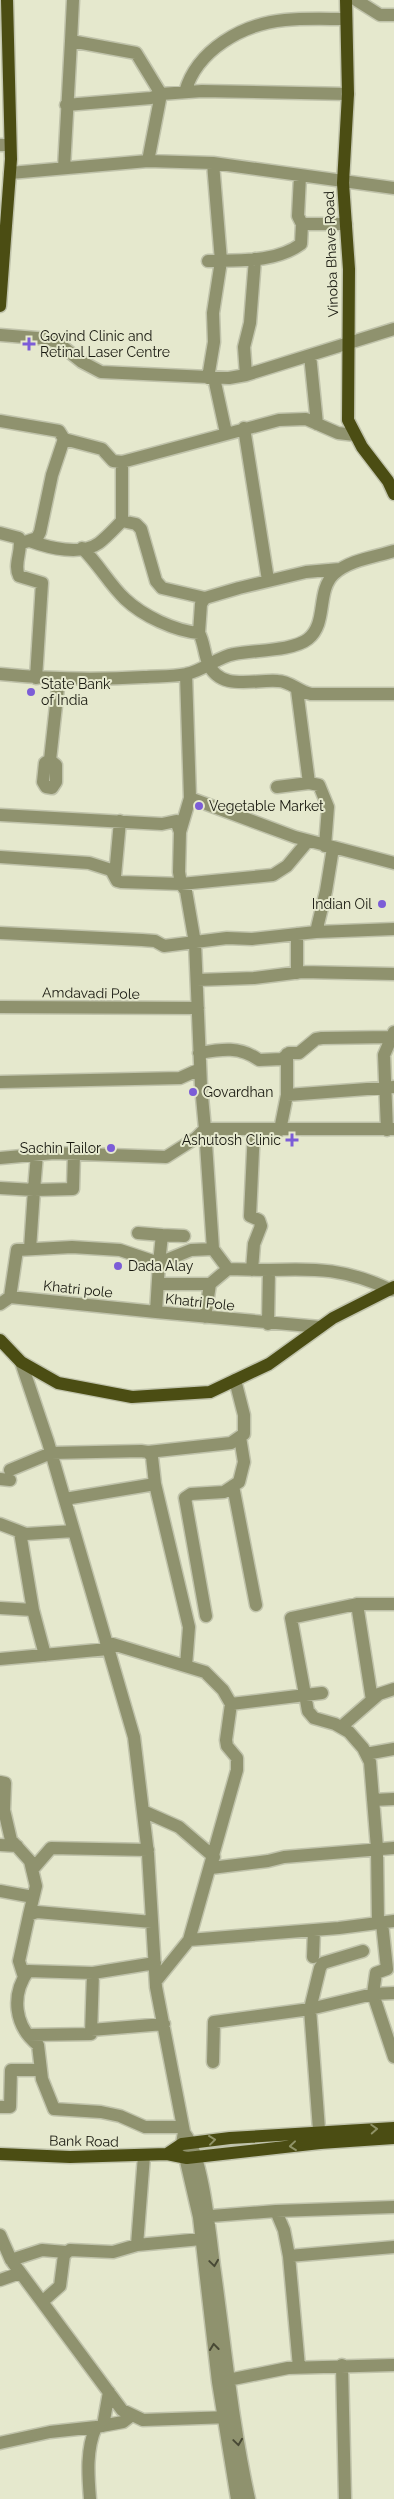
<svg xmlns="http://www.w3.org/2000/svg" width="394" height="2499" font-family="Raleway,sans-serif">
<style>
.lines{fill:none;stroke-linecap:round;stroke-linejoin:round}
.minor-casing{stroke:#c0c3ab;stroke-width:15}
.major-casing{stroke:#c0c3ab;stroke-width:15}
.minor{stroke:#8f926e;stroke-width:12}
.major{stroke:#4b4d13;stroke-width:12}
.oneway{stroke:#909367}
.oneway2{stroke:#484935}
.poi-dot{fill:#7c5dd7;stroke:#e5e8cd;stroke-width:2}
.labels{text-anchor:middle;stroke-width:4;stroke-linejoin:round;paint-order:stroke}
.street-label{font-size:14px;fill:#18180f;stroke:#e5e8cd}
.poi-label{font-size:14px;fill:#18180f;stroke:#e5e8cd;text-anchor:start}
</style>
<rect width="100%" height="100%" fill="#e5e8cd"/>
<g class="lines">
<g class="minor-casing">
<path id="minor" d="M356,0L380,15H394
M71,41L73,0
M185,92C197,50 242,24 285,20C305,18 326,19 346,19
M66,105L151,98L161,94L202,91L348,94
M0,145H10
M64,168L71,41L136,53L161,94L148,161
M10,173L148,161L213,163L394,188
M300,176L298,216L302,224H346
M208,261C238,260 275,263 301,244L302,224
M0,335L49,339L58,343L82,362L101,372L229,378L246,375L394,329
M310,355L317,424
M246,375L244,347L250,323L255,259
M208,378L214,342L213,313L221,261L213,163
M214,378L226,433
M0,421L59,431L64,439L102,449L113,461L122,462L279,420L306,419L338,433L355,435
M244,428L268,580
M122,521L136,524L141,529L156,581L162,588L205,598
M0,533L19,538C23,550 13,564 19,576L42,583L36,678
M30,541C49,548 81,556 99,543C107,537 115,528 122,521V462
M25,542L37,538L40,532L52,475L64,439
M82,548C98,563 109,584 125,599C143,616 175,631 199,633C204,642 204,653 208,663C220,692 254,679 278,681C290,681 299,692 311,694H394
M199,633L201,604L205,598L239,588L306,572L340,569
M0,674C48,679 95,680 144,677C157,676 172,677 186,674C203,671 217,657 234,654C254,650 293,651 308,639C328,623 316,591 334,574C349,560 375,557 394,551
M186,674L190,798L180,832L179,872L181,884L186,891L195,943L201,1086L205,1129H394
M297,690L309,783L319,785L328,807L325,846
M50,760L56,765V782L52,788L46,787L43,782L45,763L50,760L59,678
M277,787L309,783
M190,798L295,837L394,863
M0,815L162,824L176,821L180,832
M0,857L89,863L111,870L117,881L121,882L181,884L273,875L287,866L308,841
M115,876L120,821
M316,932L394,929
M0,933L142,940L155,941L164,946L227,938L252,939L316,932L326,891L333,848
M297,973V934
M197,980L254,978L302,972L394,974
M0,1007L198,1008
M199,1053C222,1049 240,1046 259,1060L282,1059L289,1053H299L316,1039L322,1038L390,1037
M287,1054V1095L394,1087
M0,1082L180,1078L200,1069
M205,1129L213,1249
M280,1130L287,1095
M387,1130L384,1055L394,1032
M0,1158L54,1153L166,1157L196,1138L205,1129
M0,1188L34,1190L37,1154
M138,1233L162,1235
M184,1236L162,1235L159,1263L191,1250L213,1249L228,1269L210,1284
M30,1249L34,1190L73,1189L74,1153
M228,1269L269,1270L268,1324
M252,1270L254,1244L261,1226L259,1220L250,1216L254,1129
M269,1270C317,1268 347,1269 391,1290
M158,1284H210L205,1317
M10,1297L17,1250L72,1247L120,1250L159,1263L156,1312L320,1327
M0,1304L10,1297L156,1312
M21,1362L48,1442L134,1737L148,1854L156,1987L184,2132L182,2144L199,2217L218,2382L237,2499
M148,1452L231,1443L244,1434V1415L235,1380
M10,1470L51,1453L141,1451L148,1452L152,1457L155,1484
M0,1479L10,1480
M233,1486L256,1605
M65,1499L155,1484L189,1627L186,1666
M0,1524L26,1534L74,1531
M20,1532L33,1610L45,1655
M357,1604H394
M0,1608L33,1610
M206,1616L185,1498L191,1494L224,1492L239,1482L244,1462L240,1437
M106,1642L205,1672L223,1690L231,1704L226,1740L227,1746L237,1758V1770L189,1940L156,1981
M0,1659L108,1649
M372,1700L357,1604L291,1618L308,1711L314,1718L335,1724L349,1732L363,1748L370,1762L377,1848L378,1923
M231,1704L322,1693
M341,1727L379,1694L394,1689
M366,1754L394,1749
M0,1782L5,1783L4,1810L11,1840L30,1861L36,1886L29,1915
M373,1800L394,1799
M143,1811L179,1827L214,1857
M0,1845L17,1846
M211,1868L268,1861L284,1857L394,1848
M32,1870L51,1848L148,1850
M0,1891L33,1897
M189,1940L339,1928L394,1921
M313,1957L314,1930
M155,1963L93,1973L28,1971C11,1995 14,2026 38,2045L42,2079L54,2109L101,2112L120,2116L145,2127H183
M24,1977L19,1961L29,1915L37,1912L152,1922
M394,1993L373,1994L394,2057
M91,2030L164,2024
M28,2035L91,2034L93,1973
M213,2062L214,2022L310,2009L320,1968L323,1963L363,1951
M0,2107H10L11,2070H41
M185,2134C203,2157 210,2235 214,2266C225,2344 232,2423 249,2499
M320,2143L310,2009L373,1994L376,1973L387,1969L382,1923
M276,2211L284,2230L289,2256L394,2247
M199,2217L276,2211L394,2207
M0,2235L11,2260L122,2410L143,2420L230,2417
M137,2245L144,2156
M289,2256L299,2367
M11,2260L42,2250L66,2252
M0,2280L20,2273
M42,2302L60,2286L64,2255L70,2250L113,2252L137,2245L201,2239
M342,2365L345,2499
M223,2381L288,2368L394,2365
M103,2426L109,2392
M0,2443L50,2432L96,2427
M90,2499C88,2475 86,2449 96,2427L123,2422L132,2415"/>
</g>
<g class="major-casing">
<path id="major" d="M346,0L348,94L343,183L349,269L348,420L362,447L388,481L394,494
M0,306L11,159L7,0
M0,1340L21,1362L58,1383L132,1397L210,1392L269,1364L333,1318L394,1287
M0,2154L70,2157L167,2154L187,2158L320,2143L394,2138
M167,2154L182,2144L230,2138L394,2128"/>
</g>
<use href="#minor" class="minor"/>
<use href="#major" class="major"/>
</g>
<defs><path id="oneway-chevron" d="M-2-3.5L2.5 0L-2 3.5" fill="none" stroke-width="1.6" stroke-linecap="round" stroke-linejoin="round" transform="scale(1.25)"/></defs>
<g class="oneway">
<use href="#oneway-chevron" transform="translate(374 2129) rotate(-3)"/>
<use href="#oneway-chevron" transform="translate(212 2140) rotate(-7)"/>
<use href="#oneway-chevron" transform="translate(293 2146) rotate(174)"/>
</g>
<g class="oneway2">
<use href="#oneway-chevron" transform="translate(214 2263) rotate(82)"/>
<use href="#oneway-chevron" transform="translate(214 2347) rotate(-97)"/>
<use href="#oneway-chevron" transform="translate(238 2442) rotate(82)"/>
</g>
<g class="poi-dot">
<path d="M26.5 336.5h5v5h5v5h-5v5h-5v-5h-5v-5h5z"/>
<circle cx="31" cy="692" r="5"/>
<circle cx="199" cy="806" r="5"/>
<circle cx="382" cy="904" r="5"/>
<circle cx="193" cy="1092" r="5"/>
<path d="M289.5 1132.5h5v5h5v5h-5v5h-5v-5h-5v-5h5z"/>
<circle cx="111" cy="1148" r="5"/>
<circle cx="118" cy="1266" r="5"/>
</g>
<g class="labels">
<g class="street-label">
<text transform="translate(331 254) rotate(-92)" y="5">Vinoba Bhave Road</text>
<text transform="translate(91 993) rotate(1)" y="5">Amdavadi Pole</text>
<text transform="translate(78 1289) rotate(6)" y="5">Khatri pole</text>
<text transform="translate(200 1302) rotate(6)" y="5">Khatri Pole</text>
<text transform="translate(84 2141) rotate(1)" y="5">Bank Road</text>
</g>
<g class="poi-label">
<text x="40" y="341">Govind Clinic and<tspan x="40" dy="16">Retinal Laser Centre</tspan></text>
<text x="41" y="689">State Bank<tspan x="41" dy="16">of India</tspan></text>
<text x="209" y="811">Vegetable Market</text>
<text x="372" y="909" text-anchor="end">Indian Oil</text>
<text x="203" y="1097">Govardhan</text>
<text x="281" y="1145" text-anchor="end">Ashutosh Clinic</text>
<text x="101" y="1153" text-anchor="end">Sachin Tailor</text>
<text x="128" y="1271">Dada Alay</text>
</g>
</g>
</svg>
